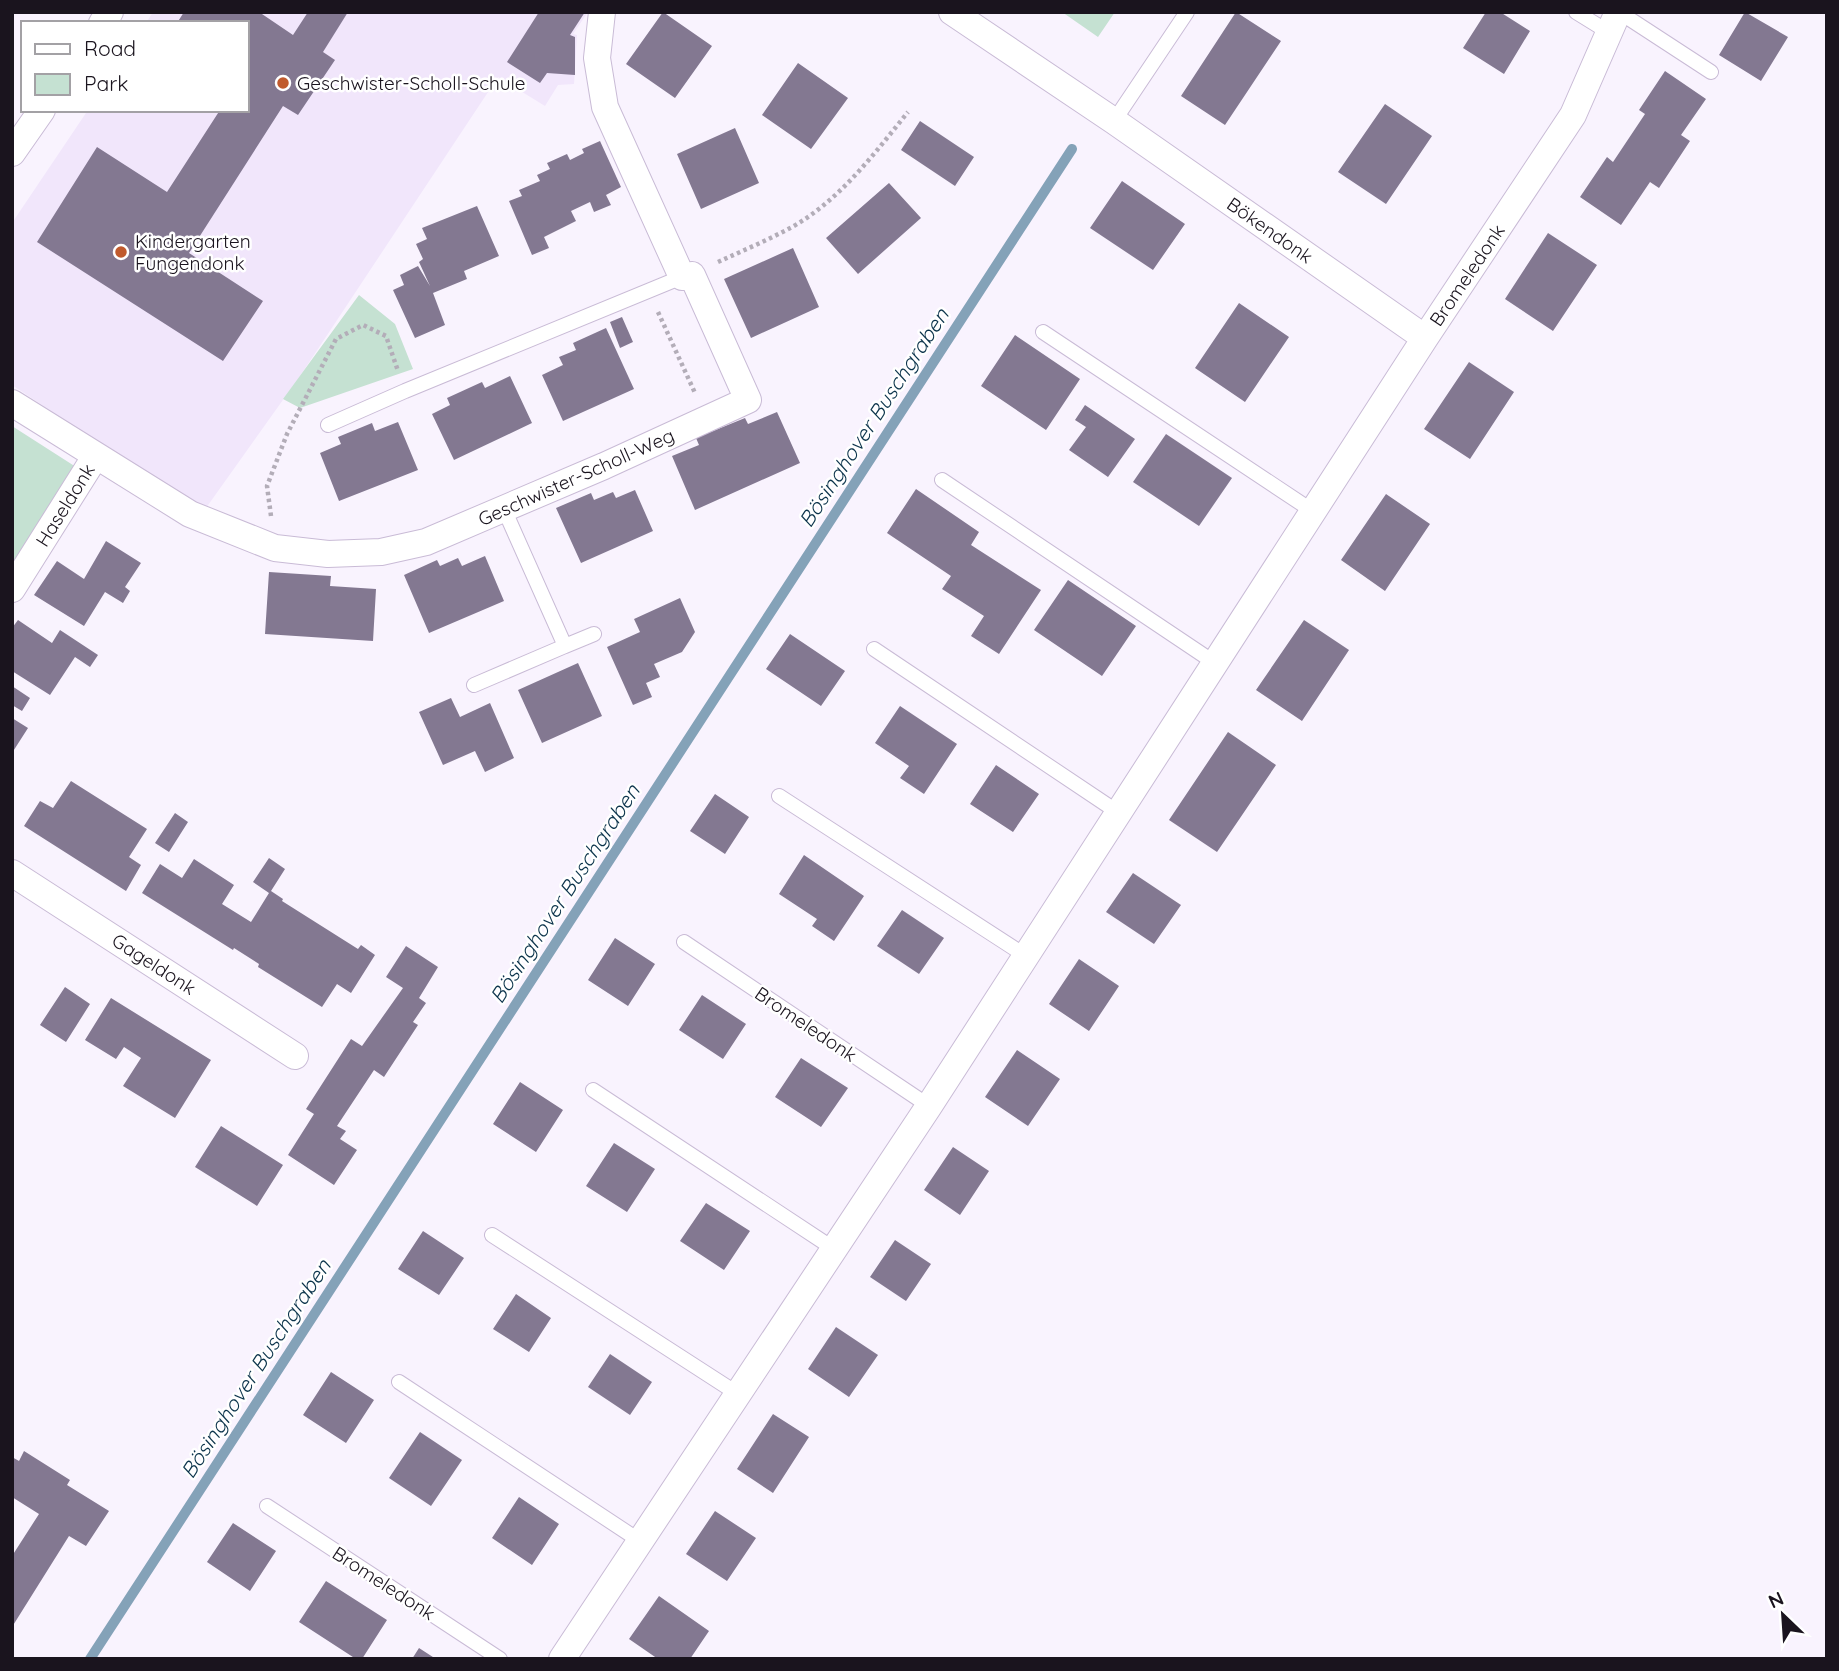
<svg xmlns="http://www.w3.org/2000/svg" width="1839" height="1671" font-family="Quicksand,sans-serif">
<style>
.built{fill:#f1e6fb}
.green{fill:#c5e1d2}
.lines{fill:none;stroke-linecap:round;stroke-linejoin:round}
.stream{stroke:#84a2b8;stroke-width:10}
.building{fill:#837891}
.lane-casing{stroke:#c9bbd6;stroke-width:16}
.street-casing{stroke:#c9bbd6;stroke-width:28}
.path{stroke:#b3adb8;stroke-width:4.5;stroke-dasharray:3.5 3.5;stroke-linecap:butt}
.lane{stroke:#fff;stroke-width:14}
.street{stroke:#fff;stroke-width:26}
.poi-dot{fill:#c05a2d;stroke:#fff;stroke-width:2.5}
.labels{text-anchor:middle;stroke-width:5;stroke-linejoin:round;paint-order:stroke}
.poi-label{font-size:19px;fill:#1a141e;stroke:#fff;text-anchor:start}
.street-label{font-size:19px;fill:#1a141e;stroke:#fff}
.water-label{font-size:21px;font-style:italic;fill:#0b334b;stroke:#fff}
</style>
<rect width="100%" height="100%" fill="#f9f3fe"/>
<path class="built" d="M153,12H588L573,34L577,35L574,84L558,85L545,106L498,77L300,376L206,508L78,429L12,385V223L88,110H247V23H146Z"/>
<path class="green" d="M1062,12H1115L1098,37Z
M359,295L395,324L413,369L300,408L283,399Z
M12,426L76,467L12,567Z"/>
<g class="lines">
<path class="stream" d="M90,1659L1072,149"/>
</g>
<path class="building" d="M184,12H259L293,35L308,12H348L323,52L335,60L298,115L283,106L189,253L263,301L223,361L37,242L97,147L167,192L220,110H247V23H177Z
M539,12H585L570,35L575,37V75L547,73L540,83L507,62Z
M663,12L712,46L675,98L626,64Z
M1236,12L1281,41L1225,125L1181,96Z
M1486,12H1500L1530,31L1504,74L1463,48Z
M1745,12L1788,37L1761,81L1719,55Z
M798,63L848,98L811,149L762,115Z
M1665,71L1706,99L1681,135L1690,141L1659,188L1650,182L1621,225L1580,197L1607,157L1613,162L1645,114L1639,110Z
M1385,104L1432,136L1386,204L1338,172Z
M920,121L974,157L955,186L901,150Z
M735,128L759,183L701,209L677,154Z
M600,141L621,187L606,195L611,205L594,212L590,202L571,211L576,221L544,237L549,248L532,255L509,201L522,196L519,190L540,181L537,175L550,169L547,163L567,154L570,160L584,153L582,149Z
M1122,181L1185,224L1153,270L1090,228Z
M889,183L921,218L858,274L826,238Z
M477,206L499,256L464,271L467,279L433,293L445,325L415,338L393,290L404,285L400,275L418,266L430,286L419,262L423,259L416,244L427,239L422,228Z
M1548,233L1597,265L1553,331L1505,299Z
M793,248L819,307L751,338L724,279Z
M1239,303L1289,337L1245,402L1195,368Z
M622,317L633,342L620,348L610,322Z
M606,328L634,389L563,421L542,375L563,365L559,357L576,350L573,343Z
M1015,335L1080,379L1046,430L981,386Z
M1469,362L1514,392L1470,459L1424,429Z
M510,376L532,423L454,460L432,414L450,405L447,398L482,382L485,388Z
M1085,405L1135,439L1108,477L1069,450L1086,427L1075,420Z
M777,412L800,463L695,510L672,456L699,445L696,438L745,418L748,424Z
M398,422L418,470L339,501L320,453L341,444L338,437L372,423L375,431Z
M1166,434L1232,478L1199,526L1133,482Z
M916,489L979,532L971,545L1041,590L999,654L971,636L984,616L942,589L951,576L887,533Z
M635,490L653,531L581,563L556,508L591,493L594,500L613,492L616,498Z
M1386,494L1430,524L1385,591L1341,560Z
M106,541L141,563L125,587L130,591L123,603L105,592L84,626L34,595L57,561L84,579Z
M485,556L504,601L429,633L404,575L437,560L440,566L458,558L462,566Z
M269,572L331,576L330,586L376,589L373,641L265,634Z
M1068,580L1136,626L1102,676L1034,630Z
M680,598L695,632L682,652L654,664L660,677L646,683L652,697L633,705L607,647L640,632L634,619Z
M18,620L52,643L60,630L98,655L90,667L75,657L50,695L12,671V628Z
M1304,620L1349,650L1302,721L1256,690Z
M790,634L845,671L821,706L766,669Z
M578,663L602,716L542,743L518,690Z
M12,686L30,698L22,711L12,705Z
M451,698L460,717L490,703L514,758L485,772L475,751L443,765L419,712Z
M900,706L957,744L924,794L900,778L909,766L875,743Z
M12,718L28,728L12,753Z
M1228,732L1276,765L1217,852L1169,820Z
M996,765L1039,794L1013,832L970,804Z
M71,781L147,829L129,857L141,865L126,891L24,826L40,801L53,808Z
M715,794L749,817L725,854L690,831Z
M175,813L188,822L169,852L155,843Z
M804,855L864,896L834,941L812,926L817,919L779,894Z
M269,858L285,869L271,891L283,899L282,901L358,949L361,945L375,955L351,993L337,984L322,1007L258,967L259,964L234,948L233,950L142,893L160,864L182,878L194,859L234,885L222,904L251,922L269,893L253,882Z
M1133,873L1181,905L1154,944L1106,912Z
M902,910L944,938L919,974L877,946Z
M615,938L655,964L628,1006L588,980Z
M406,946L438,967L419,998L426,1003L413,1022L418,1025L384,1077L374,1070L337,1126L346,1131L340,1139L357,1150L334,1185L288,1155L314,1114L306,1109L351,1039L362,1046L403,988L386,977Z
M1079,959L1119,986L1089,1031L1049,1004Z
M65,987L90,1004L66,1042L40,1025Z
M702,995L746,1024L723,1059L679,1030Z
M111,998L211,1060L175,1118L123,1086L141,1058L124,1047L116,1059L85,1040Z
M1017,1050L1060,1079L1028,1126L985,1097Z
M801,1058L848,1088L821,1127L775,1097Z
M520,1082L563,1110L536,1152L493,1124Z
M221,1126L283,1165L257,1206L195,1167Z
M614,1143L655,1169L627,1212L586,1186Z
M953,1147L989,1171L960,1215L924,1190Z
M706,1203L750,1231L724,1270L680,1241Z
M423,1231L464,1258L439,1295L398,1269Z
M895,1240L931,1264L906,1301L870,1277Z
M516,1294L551,1318L529,1352L493,1329Z
M836,1327L878,1355L849,1397L808,1369Z
M610,1354L652,1382L630,1415L588,1387Z
M331,1372L374,1400L346,1443L303,1415Z
M773,1414L809,1437L773,1493L737,1469Z
M420,1432L462,1460L431,1506L389,1478Z
M24,1451L70,1480L67,1485L109,1511L86,1546L69,1536L12,1627V1556L39,1514L12,1497V1457L19,1461Z
M519,1497L559,1524L532,1565L492,1538Z
M715,1511L756,1538L727,1581L686,1554Z
M233,1523L276,1551L250,1591L207,1562Z
M326,1581L387,1620L362,1659H356L299,1622Z
M659,1596L709,1631L690,1659H658L629,1639Z
M419,1648L436,1659H412Z"/>
<g class="lines">
<g class="lane-casing">
<path id="lane" d="M1576,12L1610,33
M1619,12L1711,72
M1114,121L1187,12
M1043,332L1314,512
M328,425L405,391L682,277
M942,480L1215,663
M565,646L594,634
M874,649L1119,813
M474,685L565,646L504,509
M779,796L1026,956
M684,942L929,1106
M593,1090L834,1249
M492,1235L738,1394
M399,1382L640,1541
M267,1506L500,1659"/>
</g>
<g class="street-casing">
<path id="street" d="M952,12L1114,121L1425,338
M102,23L110,12
M12,153L42,110
M12,403L190,514L275,548L328,554L381,552L426,542L604,466L748,400L692,275L682,277L605,107L597,58L602,12
M12,589L95,457
M12,873L295,1056
M562,1659L929,1106L1425,338L1573,115L1618,12"/>
</g>
<path class="path" d="M718,262C742,251 768,240 792,227C840,200 874,154 908,112
M658,312L695,393
M271,516L267,486L287,434L336,339L363,325L386,336L398,371"/>
<use href="#lane" class="lane"/>
<use href="#street" class="street"/>
</g>
<g class="poi-dot">
<circle cx="283" cy="83" r="7"/>
<circle cx="121" cy="252" r="7"/>
</g>
<g class="labels">
<g class="poi-label">
<text x="297" y="90">Geschwister-Scholl-Schule</text>
<text x="135" y="248">Kindergarten<tspan x="135" dy="22">Fungendonk</tspan></text>
</g>
<g class="street-label">
<text transform="translate(1270 230) rotate(35)" y="7">Bökendonk</text>
<text transform="translate(1467 275) rotate(-56)" y="7">Bromeledonk</text>
<text transform="translate(576 477) rotate(-24)" y="7">Geschwister-Scholl-Weg</text>
<text transform="translate(65 505) rotate(-58)" y="7">Haseldonk</text>
<text transform="translate(154 964) rotate(33)" y="7">Gageldonk</text>
<text transform="translate(806 1024) rotate(34)" y="7">Bromeledonk</text>
<text transform="translate(384 1583) rotate(33)" y="7">Bromeledonk</text>
</g>
<g class="water-label">
<text transform="translate(874 418) rotate(-57)" y="7">Bösinghover Buschgraben</text>
<text transform="translate(565 894) rotate(-57)" y="7">Bösinghover Buschgraben</text>
<text transform="translate(256 1369) rotate(-57)" y="7">Bösinghover Buschgraben</text>
</g>
</g>
<rect width="1839" height="1671" fill="none" stroke="#1a141e" stroke-width="28"/>
<rect x="21" y="21" width="228" height="91" fill="#ffffff" stroke="#a3a1a5" stroke-width="2"/>
<rect x="35" y="44" width="35" height="10" fill="#ffffff" stroke="#a3a1a5" stroke-width="2"/>
<text x="84" y="56" font-size="21" fill="#1a141e">Road</text>
<rect x="35" y="74" width="35" height="21" fill="#c5e1d2" stroke="#a3a1a5" stroke-width="2"/>
<text x="84" y="91" font-size="21" fill="#1a141e">Park</text>
<g transform="translate(1783 1615) rotate(335)" stroke="#ffffff" stroke-width="5" paint-order="stroke">
<path d="M0-5L12 26L0 18L-12 26Z" fill="#1a141e"/>
<text y="-10" font-size="19" font-weight="bold" text-anchor="middle" fill="#1a141e">N</text>
</g>
</svg>
